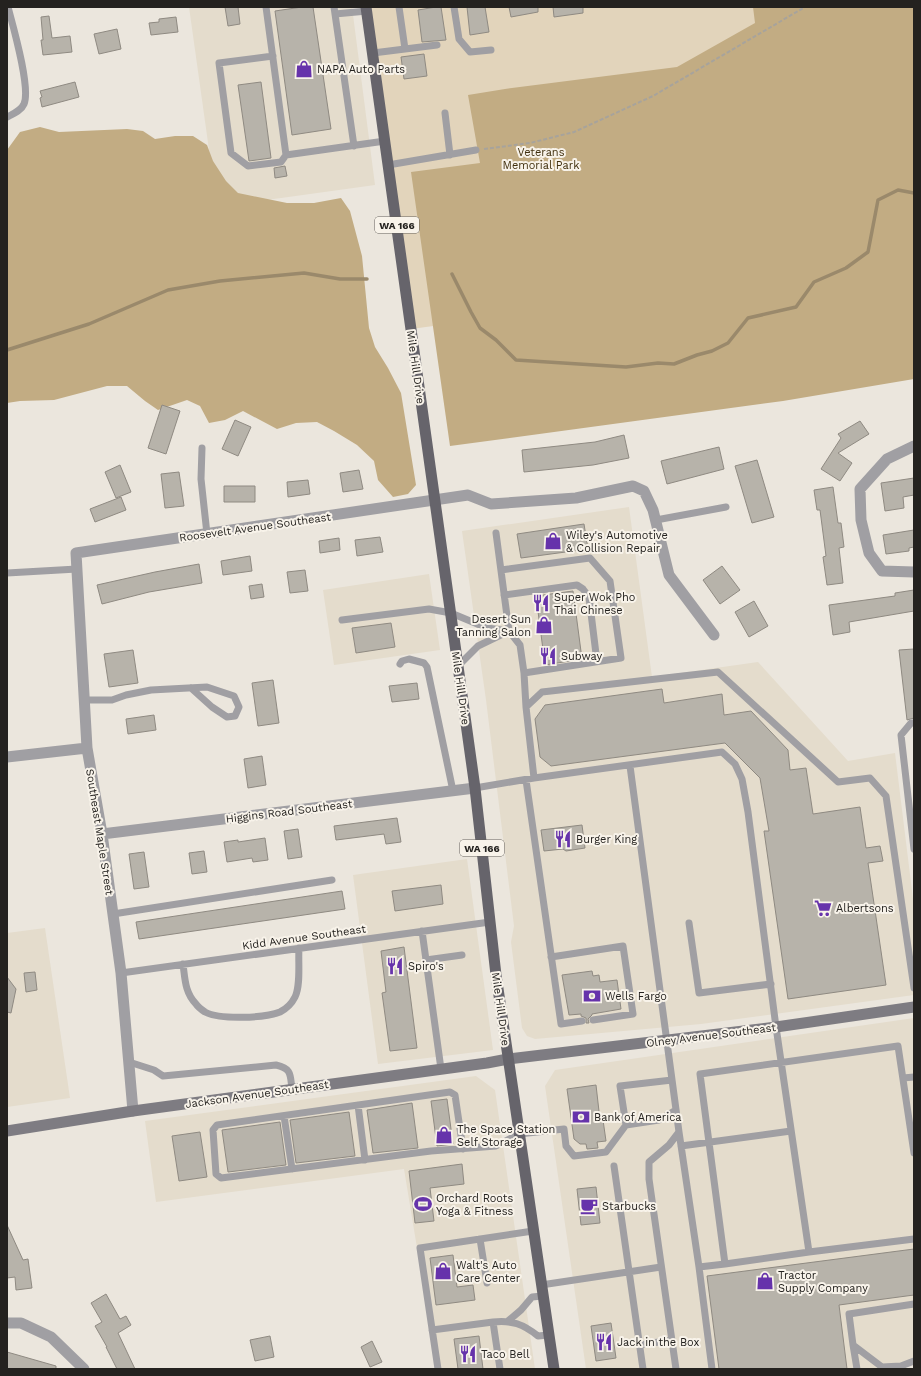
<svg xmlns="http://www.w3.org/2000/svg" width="921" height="1376" font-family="'Work Sans',sans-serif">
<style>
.built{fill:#e4dccc}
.green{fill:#e2d4bb}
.forest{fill:#c2ac83}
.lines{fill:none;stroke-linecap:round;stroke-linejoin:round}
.stream{stroke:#9a896b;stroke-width:3.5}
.building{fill:#b7b3aa;stroke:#8f8a82}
.path{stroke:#a7a39c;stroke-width:2;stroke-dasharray:4 2;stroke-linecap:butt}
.service{stroke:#a09fa3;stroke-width:7}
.minor{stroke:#a09fa3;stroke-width:11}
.secondary{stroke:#7e7c82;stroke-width:11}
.primary{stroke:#66646b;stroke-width:11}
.labels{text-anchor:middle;stroke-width:4;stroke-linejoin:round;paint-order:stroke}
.shield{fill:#f8f3ea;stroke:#64615c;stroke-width:1}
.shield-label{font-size:10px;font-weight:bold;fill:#24221f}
.poi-label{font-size:11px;fill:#24221f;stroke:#f8f3ea;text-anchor:start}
.park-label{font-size:11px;fill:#41300e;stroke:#f8f3ea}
.street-label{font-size:11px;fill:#24221f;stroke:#f8f3ea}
</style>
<rect width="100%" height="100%" fill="#ebe6dd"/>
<path class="built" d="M189,7H352L375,185L217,207Z
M629,507L652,677L758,662L848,761L895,753L914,907V995L701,1024L535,1039L527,1036L522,1028L511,942L514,926L486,700L462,531Z
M429,574L440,650L334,665L323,590Z
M467,859L493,1050L378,1064L353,875Z
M45,928L70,1098L7,1107V933Z
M914,1018V1365L886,1369H586L545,1086L555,1070Z
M476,1076L495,1090L535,1369H437L404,1169L156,1202L145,1121Z"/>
<path class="green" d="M366,7H914V262L411,329Z"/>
<path class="forest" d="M753,7H914V379L783,401L450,446L411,172L480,163L468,95L505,89L677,67L755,23Z
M40,127L59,132L127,129L143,131L155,139L175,136H193L207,145L213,161L226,181L238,193L287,203H314L341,198L350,211L362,256L369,328L375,347L388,368L401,393L416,485L408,494L393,497L378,480L374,461L357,445L334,431L317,422L296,423L277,429L243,411L225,420L209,423L200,406L187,400L158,410L145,401L127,386H107L54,400L20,401L7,403V150L20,132Z"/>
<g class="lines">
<path class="stream" d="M452,274L471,312L480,328L496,340L516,360L626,367L658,363L674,364L697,355L712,351L728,343L748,318L796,307L814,282L846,268L868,252L878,200L898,190L914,193
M7,350L89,324L168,290L220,281L304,273L340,279H367"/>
</g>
<path class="building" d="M225,7H238L240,24L228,26Z
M302,7H313L331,129L292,135L275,11Z
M436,7H441L446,40L422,42L418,10Z
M467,7H485L489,32L470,35Z
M509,7H538V12L511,17Z
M553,7H583V13L554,17Z
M49,16L52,38L70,36L72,52L43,55L41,40H43L41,17Z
M176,17L178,32L151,35L149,23L159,22V19Z
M117,29L121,49L99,54L94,34Z
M424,54L427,76L404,79L401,57Z
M75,82L79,97L42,107L40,98L42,97L40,91Z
M261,82L271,158L249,161L238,85Z
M285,166L287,176L275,178L274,168Z
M162,405L180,411L166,454L148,448Z
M235,420L251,427L238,456L222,449Z
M860,421L869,434L838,453L852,463L840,481L821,469L841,438L838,434Z
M624,435L629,458L593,465L524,472L522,450L595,442Z
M719,447L724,469L667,484L661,461Z
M757,460L774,517L752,523L735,466Z
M120,465L131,492L116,498L105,472Z
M359,470L363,489L343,492L340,473Z
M179,472L184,506L165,508L161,474Z
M914,478V495L903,497L904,508L885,511L881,483Z
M308,480L310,494L288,497L287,482Z
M224,486H255V502H224Z
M833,487L838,523H841L844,547L839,548L843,583L827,585L823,557L826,556L820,510H817L814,490Z
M121,497L126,510L95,522L90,509Z
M584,524L588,549L521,558L517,534Z
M914,530V547L909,548V551L886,554L883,535Z
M380,537L383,552L357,556L355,540Z
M339,538L340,550L320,553L319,541Z
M250,556L252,571L223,575L221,561Z
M199,564L202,583L149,592L102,604L97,585L155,572Z
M722,566L740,590L720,604L703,580Z
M305,570L308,591L290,593L287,572Z
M262,584L264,597L251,599L249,586Z
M914,590V611L849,622L850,632L833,635L829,605L895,596V593Z
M573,591L582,659L545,665L536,596Z
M754,601L768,626L749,637L735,612Z
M391,623L395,647L356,653L352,628Z
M914,649V718L907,720L899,650Z
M133,650L138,683L109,687L104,654Z
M273,680L279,723L258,726L252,683Z
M417,683L419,699L392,702L389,686Z
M662,689L664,703L722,694L724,715L751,711L788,750L790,770L806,768L813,814L860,807L866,848L880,846L883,861L868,863L886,985L788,999L764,831H769L760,778L725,743L551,766L540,757L535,719L545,705Z
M154,715L156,730L128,734L126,719Z
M262,756L266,785L248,788L244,759Z
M397,818L401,842L386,844L384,834L336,840L334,826Z
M582,825L585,848L566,851L563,849L544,851L541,830Z
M298,829L302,857L288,859L284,831Z
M265,838L268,860L253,862L252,858L227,862L224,842L238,840V842Z
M204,851L207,872L192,874L189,853Z
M144,852L149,887L134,889L129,854Z
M441,885L443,904L395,911L392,891Z
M342,891L345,909L139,939L136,922Z
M404,947L417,1048L390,1051L382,993L386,992L381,951Z
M592,971L593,976L599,975L600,982L617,980L621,1009L592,1014V1015L588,1019L589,1023H586V1018L581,1016V1014L569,1015L562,975Z
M35,972L37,990L26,992L24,973Z
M7,977L16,989L11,1013L7,1012Z
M596,1085L600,1120H603L606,1141L597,1142L598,1148L587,1149L586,1144H580L574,1139L567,1089Z
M447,1099L453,1144L437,1146L431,1101Z
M412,1103L418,1148L373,1153L367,1110Z
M349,1112L355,1156L296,1163L290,1120Z
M280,1122L286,1165L228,1172L222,1130Z
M200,1132L207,1177L179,1181L172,1136Z
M462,1164L464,1184L430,1188L434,1221L415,1223L409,1171Z
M596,1187L600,1223L581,1225L577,1189Z
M7,1225L23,1260L28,1259L32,1288L16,1290L15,1277L7,1278Z
M914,1249V1295L839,1305L847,1369H719L707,1276Z
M453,1255L457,1287L473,1285L475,1300L436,1305L430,1258Z
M106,1294L120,1319L126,1316L131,1325L118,1333L135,1369H117L106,1347H107L95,1326L102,1322L91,1303Z
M611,1323L616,1358L596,1361L591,1326Z
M270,1336L274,1357L255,1361L250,1340Z
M479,1336L483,1369H458L454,1339Z
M372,1341L382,1362L370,1367L361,1347Z
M7,1352L56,1366V1369H7Z"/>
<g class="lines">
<path class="path" d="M484,149L530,143L574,132L653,96L805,7"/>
<path class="service" d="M266,7L286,155L385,141
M334,7L335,14L367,11
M399,7L405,49
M454,7L459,39L470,52L491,50
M335,14L354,146
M373,53L437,45
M273,56L219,63L231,153L248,166L281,162L286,155
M445,113L450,155
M7,117C13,114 21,111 24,104C31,88 13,26 8,7
M388,165L476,150
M202,448L201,479L207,534
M656,520L726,507
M496,533L509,631L520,645L524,673L621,658L610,581L590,558L501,570
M7,573L77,569
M504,595L577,585L583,589L589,597L597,662
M342,620L429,609L451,613L487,628L509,631L478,646L458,666
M400,664L402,661L409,659L424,663L427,667L453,791
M524,673L526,707
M84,700H112L126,695L151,690L207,687L234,696L239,707L235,716L227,717L212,707L191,688
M914,723H911L901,735L914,849
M630,766L679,1132L669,1145L649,1162V1179L676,1369
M534,778L526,707L542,692L718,672L838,782L870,778L886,796L914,988
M526,780L561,1024L582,1021
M475,788L534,778L722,752L735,764L742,779L748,812L776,1027L809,1252L914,1239
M113,914L332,880
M689,923L699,993L771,984
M422,931L441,1069
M551,957L623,946L633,1014L593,1020
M426,960L462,955
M183,964C185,979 185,993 196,1004C198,1007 202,1010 205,1012C220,1020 265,1018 280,1012C286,1009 292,1003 295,997C301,985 298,962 299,948
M121,973L490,922
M129,1062L154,1070L163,1076L276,1065C292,1069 290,1074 292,1089
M903,1078L914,1077
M358,1105L365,1160
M284,1116L292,1169
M626,1125L659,1120L676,1110
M679,1132L699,1267L725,1264
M681,1146L791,1131
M463,1149L455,1095L450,1092L217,1125L213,1130L216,1174L221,1178L431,1151L496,1146L519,1134L564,1129L566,1146L574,1156L606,1152L626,1125L620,1086L672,1080
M614,1166L643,1369
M480,1239L487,1283
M809,1252L725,1264L700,1074L898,1046L914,1153
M699,1267L712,1369
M541,1285L661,1267
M914,1304L849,1314L853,1345L882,1367L901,1366L914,1361
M508,1321L521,1310L532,1297L542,1296
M493,1322C512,1320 523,1324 538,1336L548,1335
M432,1330L493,1322L500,1369
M639,1345L672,1340
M853,1345L857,1369
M438,1369L420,1248L533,1231"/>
<path class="minor" d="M914,446L887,459L860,489L861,520L869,553L882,571L914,572
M7,757L87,748
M102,834L475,788
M133,1111L121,973L102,834L87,748L76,553L468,495L491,504L576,498L633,486L644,491L653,510L669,575L714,635
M7,1323H21L51,1337L84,1369"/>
<path class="secondary" d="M7,1131L133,1111L487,1063L508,1059L776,1027L914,1007"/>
<path class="primary" d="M366,7L475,788L496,975L554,1369"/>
</g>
<defs>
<g id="shop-bare" transform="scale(1.38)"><path d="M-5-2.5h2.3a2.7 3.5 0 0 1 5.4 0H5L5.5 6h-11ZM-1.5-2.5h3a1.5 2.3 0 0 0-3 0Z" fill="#6633ab" stroke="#f8f3ea" stroke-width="2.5" paint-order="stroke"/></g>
<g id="restaurant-bare" transform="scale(1.38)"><path d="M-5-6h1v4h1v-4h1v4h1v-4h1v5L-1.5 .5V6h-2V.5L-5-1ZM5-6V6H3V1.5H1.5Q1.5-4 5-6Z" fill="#6633ab" stroke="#f8f3ea" stroke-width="2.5" paint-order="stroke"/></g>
<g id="supermarket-bare" transform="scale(1.38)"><path d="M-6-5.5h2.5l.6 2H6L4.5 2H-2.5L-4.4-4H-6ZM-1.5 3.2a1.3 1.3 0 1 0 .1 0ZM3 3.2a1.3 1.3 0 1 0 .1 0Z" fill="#6633ab" stroke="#f8f3ea" stroke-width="2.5" paint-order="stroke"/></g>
<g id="bank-bare" transform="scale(1.38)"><path d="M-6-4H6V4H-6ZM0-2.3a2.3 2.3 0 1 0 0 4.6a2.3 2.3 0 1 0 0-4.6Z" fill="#6633ab" stroke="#f8f3ea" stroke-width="2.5" paint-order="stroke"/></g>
<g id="stadium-bare" transform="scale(1.38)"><path d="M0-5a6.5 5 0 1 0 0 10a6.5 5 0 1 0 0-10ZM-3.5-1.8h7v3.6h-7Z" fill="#6633ab" stroke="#f8f3ea" stroke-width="2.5" paint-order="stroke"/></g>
<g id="cafe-bare" transform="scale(1.38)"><path d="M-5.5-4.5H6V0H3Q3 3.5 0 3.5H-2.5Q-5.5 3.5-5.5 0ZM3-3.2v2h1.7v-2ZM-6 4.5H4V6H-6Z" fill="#6633ab" stroke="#f8f3ea" stroke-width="2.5" paint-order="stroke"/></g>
</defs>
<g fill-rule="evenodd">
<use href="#shop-bare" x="304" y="69"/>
<use href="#shop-bare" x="553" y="541"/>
<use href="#restaurant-bare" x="541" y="603"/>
<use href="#shop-bare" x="544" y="625"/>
<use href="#restaurant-bare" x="548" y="656"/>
<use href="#restaurant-bare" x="563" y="839"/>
<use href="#supermarket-bare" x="823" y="908"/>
<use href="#restaurant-bare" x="395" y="966"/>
<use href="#bank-bare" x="592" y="996"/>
<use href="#bank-bare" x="581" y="1117"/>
<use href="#shop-bare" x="444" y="1135"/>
<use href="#stadium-bare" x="423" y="1204"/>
<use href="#cafe-bare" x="589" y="1206"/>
<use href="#shop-bare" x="443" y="1271"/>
<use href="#shop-bare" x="765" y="1281"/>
<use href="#restaurant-bare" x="604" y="1342"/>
<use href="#restaurant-bare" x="468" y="1354"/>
</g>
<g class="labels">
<g class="shield">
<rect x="375" y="217" width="44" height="16" rx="3"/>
<rect x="460" y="840" width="44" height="16" rx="3"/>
</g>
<g class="shield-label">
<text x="397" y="229">WA 166</text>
<text x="482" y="852">WA 166</text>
</g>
<g class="poi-label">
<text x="317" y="73">NAPA Auto Parts</text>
<text x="566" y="539">Wiley's Automotive<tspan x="566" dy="13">&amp; Collision Repair</tspan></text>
<text x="554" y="601">Super Wok Pho<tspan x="554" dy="13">Thai Chinese</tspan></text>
<text x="531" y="623" text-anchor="end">Desert Sun<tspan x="531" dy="13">Tanning Salon</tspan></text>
<text x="561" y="660">Subway</text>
<text x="576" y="843">Burger King</text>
<text x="836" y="912">Albertsons</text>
<text x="408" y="970">Spiro's</text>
<text x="605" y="1000">Wells Fargo</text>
<text x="594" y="1121">Bank of America</text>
<text x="457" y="1133">The Space Station<tspan x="457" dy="13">Self Storage</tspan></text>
<text x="436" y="1202">Orchard Roots<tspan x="436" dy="13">Yoga &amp; Fitness</tspan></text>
<text x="602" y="1210">Starbucks</text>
<text x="456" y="1269">Walt's Auto<tspan x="456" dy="13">Care Center</tspan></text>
<text x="778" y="1279">Tractor<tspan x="778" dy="13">Supply Company</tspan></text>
<text x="617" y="1346">Jack in the Box</text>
<text x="481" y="1358">Taco Bell</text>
</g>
<g class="park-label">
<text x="541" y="156">Veterans<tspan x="541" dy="13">Memorial Park</tspan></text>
</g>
<g class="street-label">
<text transform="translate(416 367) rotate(82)" y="4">Mile Hill Drive</text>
<text transform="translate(255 527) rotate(-8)" y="4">Roosevelt Avenue Southeast</text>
<text transform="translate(461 688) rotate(82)" y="4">Mile Hill Drive</text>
<text transform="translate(289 811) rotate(-7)" y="4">Higgins Road Southeast</text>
<text transform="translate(100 832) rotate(81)" y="4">Southeast Maple Street</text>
<text transform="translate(304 937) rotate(-8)" y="4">Kidd Avenue Southeast</text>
<text transform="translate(501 1009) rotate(82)" y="4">Mile Hill Drive</text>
<text transform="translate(711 1035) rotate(-7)" y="4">Olney Avenue Southeast</text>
<text transform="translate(257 1094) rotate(-8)" y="4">Jackson Avenue Southeast</text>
</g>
</g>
<rect width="921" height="1376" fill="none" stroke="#24221f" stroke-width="16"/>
</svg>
